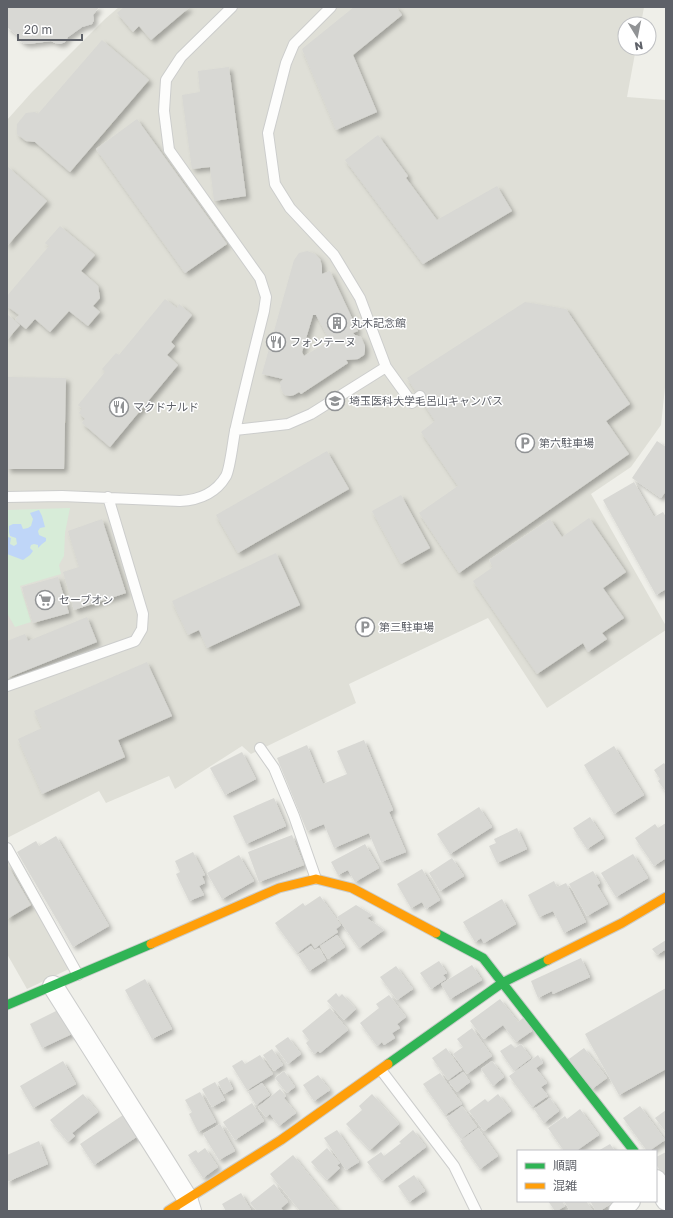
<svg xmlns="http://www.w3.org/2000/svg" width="673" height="1218" font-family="'Golos Text','Noto Sans JP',sans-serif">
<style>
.education{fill:#dfdfd7}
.green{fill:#d7ecd8}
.water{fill:#bfd6f8}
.building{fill:#d8d8d4;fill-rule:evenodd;filter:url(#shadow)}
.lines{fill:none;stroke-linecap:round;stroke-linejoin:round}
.lane-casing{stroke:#cccdcc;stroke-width:12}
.street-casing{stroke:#cccdcc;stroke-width:22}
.fast-casing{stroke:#cbcccb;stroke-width:11}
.slow-casing{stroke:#cbcccb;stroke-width:11}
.lane{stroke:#fdfdfc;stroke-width:10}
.street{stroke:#fdfdfc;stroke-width:20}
.fast{stroke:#30b455;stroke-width:9}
.slow{stroke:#ff9f0a;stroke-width:9}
.labels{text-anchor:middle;stroke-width:3;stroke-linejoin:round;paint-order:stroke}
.poi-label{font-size:11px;fill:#5e6168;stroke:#fff;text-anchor:start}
</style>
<defs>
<filter id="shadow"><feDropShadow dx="3.5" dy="3.5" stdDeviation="2" flood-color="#0004"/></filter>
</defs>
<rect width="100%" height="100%" fill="#efefe9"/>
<path class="education" d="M119,7H644L641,24H625V48H636L627,97L666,100V378L661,425L631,467L591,494L666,626V630L547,708L488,618L349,684L356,703L251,754L242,746L175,789L169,776L106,803L99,791L7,838V120L32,92L105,19Z
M7,858L69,969L27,989L7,954Z"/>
<path class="green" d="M70,508L65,533L64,556L59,565L61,574L20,586L31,622L15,627L7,613V510Z"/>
<path class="water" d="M39,510L42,516L45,527L40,528L38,531L39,535L46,538V541L42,544L38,548V545L34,544L31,545L30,548L33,551L30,555L23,560L7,554V533L8,537L11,538L10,544L14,546L17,544L16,538L10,536L9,532V526L13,524H21L23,529L28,528L31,526L33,519L30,513Z"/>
<path class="building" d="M7,7H99L93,15L94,20L92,24L82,27L68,37L65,42L60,44L55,43L51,41L28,44L23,43L19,40L17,35L7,27Z
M124,7H190L151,40L139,26L133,32L117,13Z
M354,7H396L402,15L353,55L377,112L336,130L302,49Z
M102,40L149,80L70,172L35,142L26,141L17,134V124L26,113L35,112L38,114Z
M229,67L246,196L214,201L210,167L192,169L182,95L200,92L198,71Z
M137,119L227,244L185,273L96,149Z
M378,135L408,176L406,178L437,220L497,186L512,211L423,264L345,160Z
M7,167H8L47,201L7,246Z
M60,226L95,255L81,271L98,286L100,298L93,306L100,312L88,326L69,311L50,332L35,319L26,329L15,320L19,315L7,306V296L49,246L45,243Z
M307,251L315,254L320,259L322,266V274L330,271L358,331L353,333L355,335L361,337L365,346V351L364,355L358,359L346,360L348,363L301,394L299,392L294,395L290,396L285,395L282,391L280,383L283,379L262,374L294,260L299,253ZM313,315H316L330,341L304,356L302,352Z
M165,299L177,308L179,304L192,315L171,342L175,346L167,355L178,365L110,447L82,423L85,419L79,413L82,408L78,405L105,372L102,369L116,353L119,355Z
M525,302L566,309L630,404L606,421L629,454L459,573L419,513L458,486L421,432L435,421L407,378Z
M7,314L20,325L7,340Z
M7,377L66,378L64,469H7Z
M657,441L666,447V491L661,498L632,478Z
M327,451L349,489L238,553L216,515Z
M634,482L654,517L663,512L666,517V589L656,595L603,500Z
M401,495L430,548L401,564L372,511Z
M589,518L626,572L603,588L624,618L602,633L607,639L588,652L583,643L537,674L473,581L493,567L489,560L550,519L562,537Z
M102,519L126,593L74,610L63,572L79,567L68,531Z
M276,553L300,605L207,648L199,630L188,635L172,601Z
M58,577L69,613L33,623L22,587Z
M87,617L97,642L7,678V641L25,634L28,641Z
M147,662L172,716L118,740L125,757L42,794L18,739L42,728L34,711Z
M364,740L393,810L389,812L406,852L381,862L369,833L334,848L324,824L307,831L277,758L307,745L323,784L347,774L337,751Z
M614,746L644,795L614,814L584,765Z
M242,752L256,779L225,795L210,768Z
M664,763L666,766V792L658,781L660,779L654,770Z
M274,798L286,826L246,844L233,816Z
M479,807L492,827L450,854L437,834Z
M590,817L604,838L587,849L573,828Z
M666,823V858L654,866L635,838L655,824L658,828Z
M517,828L527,849L497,863L489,846L496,843L494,839Z
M292,835L304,865L259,882L248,852Z
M56,836L109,926L73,947L17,852L36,841L39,846Z
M365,844L379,868L355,882L348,870L338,875L331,862Z
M193,852L205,875L202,876L205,883L199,886L204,895L189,901L176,874L180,872L175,861Z
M633,854L648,878L616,897L601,873Z
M239,855L254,881L222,899L207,873Z
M452,858L464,876L440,891L429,873Z
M7,864L31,905L7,919Z
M422,869L440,900L426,909L422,902L411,908L397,884Z
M593,871L600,883L597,885L608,904L587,916L569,884Z
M554,881L557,887L566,883L586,922L564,933L553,911L539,917L528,895Z
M320,896L341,925L336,929L338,932L315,948L311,943L297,953L275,923L303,903L305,906Z
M502,899L516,924L484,943L481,938L475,942L463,922Z
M356,905L372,915L367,918L384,930L359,948L337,917Z
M337,935L345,947L328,959L320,946Z
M666,940V949L657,955L652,949Z
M311,946L314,951L319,948L326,960L309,971L298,955Z
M581,958L590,977L553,994L552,991L538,998L531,981Z
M439,961L447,973L443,975L446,979L431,989L420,973Z
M472,965L482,980L450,999L441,984Z
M396,966L413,989L397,1000L380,977Z
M145,979L172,1029L152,1039L125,990Z
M666,988V1069L619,1095L585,1034Z
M336,993L339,997L342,994L356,1009L344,1020L327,1001Z
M389,995L406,1017L397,1024L400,1028L392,1033L395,1038L384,1045L382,1042L377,1046L360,1023L379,1008L376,1004Z
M500,999L518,1022L523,1018L532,1031L516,1042L503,1025L484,1039L470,1021Z
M62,1008L74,1033L42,1048L30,1024Z
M330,1008L348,1030L320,1053L318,1051L314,1054L306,1043L309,1040L302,1031Z
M472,1028L492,1056L467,1074L453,1054L463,1047L457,1039Z
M288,1037L301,1054L288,1064L275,1046Z
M511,1044L515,1048L521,1044L531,1058L514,1071L500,1051Z
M446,1048L462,1070L448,1080L432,1058Z
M584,1048L607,1078L592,1089L569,1059Z
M272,1049L283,1065L274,1071L263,1055Z
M260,1055L273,1074L247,1090L232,1066L242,1060L245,1064Z
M538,1055L543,1063L536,1068L547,1083L541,1087L548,1096L532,1107L509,1076Z
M63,1061L76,1084L33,1108L20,1086Z
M492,1061L504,1077L493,1086L481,1069Z
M284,1071L295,1087L287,1093L275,1078Z
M463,1072L470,1082L457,1092L449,1082Z
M440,1073L462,1104L445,1115L423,1084Z
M318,1075L330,1090L314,1101L303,1085Z
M227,1077L233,1089L224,1094L218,1082Z
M215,1082L225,1100L212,1107L202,1089Z
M262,1083L270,1095L256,1105L248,1092Z
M280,1089L286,1096L284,1098L296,1113L279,1126L270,1114L266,1117L258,1107Z
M200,1092L216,1122L198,1132L189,1114L192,1112L185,1100Z
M83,1094L98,1112L72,1133L75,1136L68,1142L50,1120Z
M372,1094L399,1124L370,1150L346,1124L362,1110L359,1106Z
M498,1094L511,1111L484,1131L469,1111L485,1099L488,1102Z
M550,1098L559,1111L544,1123L534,1109Z
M252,1103L264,1121L235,1140L223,1122Z
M462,1106L477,1127L461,1139L446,1118Z
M640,1106L665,1140L649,1151H647L623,1118Z
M580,1109L599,1135L576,1151H564L548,1128L565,1116L567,1119Z
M666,1110V1132L655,1118Z
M123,1115L138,1136L94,1165L80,1144Z
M220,1124L235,1151L219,1160L203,1134Z
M478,1128L498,1156L480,1169L460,1141Z
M337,1130L359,1162L346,1170L324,1138Z
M413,1130L426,1147L382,1181L367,1162L381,1152L384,1156L401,1143L399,1142Z
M39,1141L48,1164L7,1182V1155Z
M610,1144L615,1151H598Z
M205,1148L218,1167L203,1178L188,1155L196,1150L198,1153Z
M327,1148L340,1163L337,1165L340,1168L327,1180L311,1162Z
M666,1152V1181L656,1164V1157Z
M293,1155L338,1211H300L270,1174Z
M414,1175L425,1191L409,1202L398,1186Z
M274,1184L288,1202L281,1208L283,1211H257L250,1203Z
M241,1193L251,1210L226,1211L222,1204Z
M548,1201H562L565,1206L557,1211H555Z
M564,1201H586L593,1211H570Z
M590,1201H615L600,1211H596Z"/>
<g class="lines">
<g class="lane-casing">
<path id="lane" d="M331,7L294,44L286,63L268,133L275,184L290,208L334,255L360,298L386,367L412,403L420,396
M235,430L288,424L311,414L386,367
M7,497L62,496L180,501C200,500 216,493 226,476C230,469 233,441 235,431C244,391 254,351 264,311L266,297L260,278L169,150L164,111L166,80L181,57L232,7
M7,686L135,641L142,629L143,614L108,497
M260,748L274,768L294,816L316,879
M7,848L78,975
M381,1070L454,1166L476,1211"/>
</g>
<g class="street-casing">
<path id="street" d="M53,986L162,1158L187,1198L191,1211
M656,1180L666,1200
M619,1211L630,1201"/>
</g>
<g class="fast-casing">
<path id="fast" d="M436,933L483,958L634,1151
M7,1005L151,944
M388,1064L502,983L548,960"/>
</g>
<g class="slow-casing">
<path id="slow" d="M151,944L279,888L316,879L352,888L436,933
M548,960L622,923L666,897
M168,1211L281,1140L388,1064"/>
</g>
<use href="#lane" class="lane"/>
<use href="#street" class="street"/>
<use href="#fast" class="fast"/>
<use href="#slow" class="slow"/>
</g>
<defs>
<g id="building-ring" transform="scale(1)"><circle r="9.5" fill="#fff" stroke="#919395" stroke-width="1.5"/><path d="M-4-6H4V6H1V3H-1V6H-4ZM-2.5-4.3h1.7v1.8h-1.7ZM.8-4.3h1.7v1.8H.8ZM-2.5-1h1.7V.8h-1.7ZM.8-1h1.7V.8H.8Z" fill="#919395"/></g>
<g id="restaurant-ring" transform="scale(1)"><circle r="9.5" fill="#fff" stroke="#919395" stroke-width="1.5"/><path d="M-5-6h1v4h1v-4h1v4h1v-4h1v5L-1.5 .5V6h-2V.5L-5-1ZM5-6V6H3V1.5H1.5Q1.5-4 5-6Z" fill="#919395"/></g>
<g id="university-ring" transform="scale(1)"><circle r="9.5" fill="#fff" stroke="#919395" stroke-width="1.5"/><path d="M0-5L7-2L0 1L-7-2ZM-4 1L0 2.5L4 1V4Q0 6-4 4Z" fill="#919395"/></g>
<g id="parking-ring" transform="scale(1)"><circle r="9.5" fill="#fff" stroke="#919395" stroke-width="1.5"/><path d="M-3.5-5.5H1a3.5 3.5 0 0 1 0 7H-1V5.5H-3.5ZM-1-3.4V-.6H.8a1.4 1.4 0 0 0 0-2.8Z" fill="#919395"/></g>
<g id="supermarket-ring" transform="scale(1)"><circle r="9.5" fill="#fff" stroke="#919395" stroke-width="1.5"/><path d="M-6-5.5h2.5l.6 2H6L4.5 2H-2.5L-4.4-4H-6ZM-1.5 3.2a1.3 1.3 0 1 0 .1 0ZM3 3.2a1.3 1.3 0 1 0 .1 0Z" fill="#919395"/></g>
</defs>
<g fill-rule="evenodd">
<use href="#building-ring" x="337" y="323"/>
<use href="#restaurant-ring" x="276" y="342"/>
<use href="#university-ring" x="335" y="401"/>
<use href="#restaurant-ring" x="119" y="407"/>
<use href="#parking-ring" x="525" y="443"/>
<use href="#supermarket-ring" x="45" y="600"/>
<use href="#parking-ring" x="365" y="627"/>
</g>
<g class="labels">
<g class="poi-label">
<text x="351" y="327">丸木記念館</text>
<text x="290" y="346">フォンテーヌ</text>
<text x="349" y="405">埼玉医科大学毛呂山キャンパス</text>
<text x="133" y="411">マクドナルド</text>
<text x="539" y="447">第六駐車場</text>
<text x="59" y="604">セーブオン</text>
<text x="379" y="631">第三駐車場</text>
</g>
</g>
<rect width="673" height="1218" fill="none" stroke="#5e6168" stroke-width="16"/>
<rect x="517" y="1150" width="140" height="52" fill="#ffffff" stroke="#bfc0c3"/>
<rect x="525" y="1163" width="20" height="6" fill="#30b455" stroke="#bfc0c3"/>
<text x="553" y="1170" font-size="12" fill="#5e6168">順調</text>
<rect x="525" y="1183" width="20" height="6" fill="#ff9f0a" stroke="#bfc0c3"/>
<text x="553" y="1190" font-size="12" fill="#5e6168">混雑</text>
<g transform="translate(637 36) rotate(170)"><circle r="19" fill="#ffffff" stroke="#bfc0c3"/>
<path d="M0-3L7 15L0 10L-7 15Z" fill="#919395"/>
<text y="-6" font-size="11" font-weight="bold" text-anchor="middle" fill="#5e6168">N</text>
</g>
<path d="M18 34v6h64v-6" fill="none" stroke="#5e6168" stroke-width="2"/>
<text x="24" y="34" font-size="12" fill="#5e6168" stroke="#ffffff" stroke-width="3" paint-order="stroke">20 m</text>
</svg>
